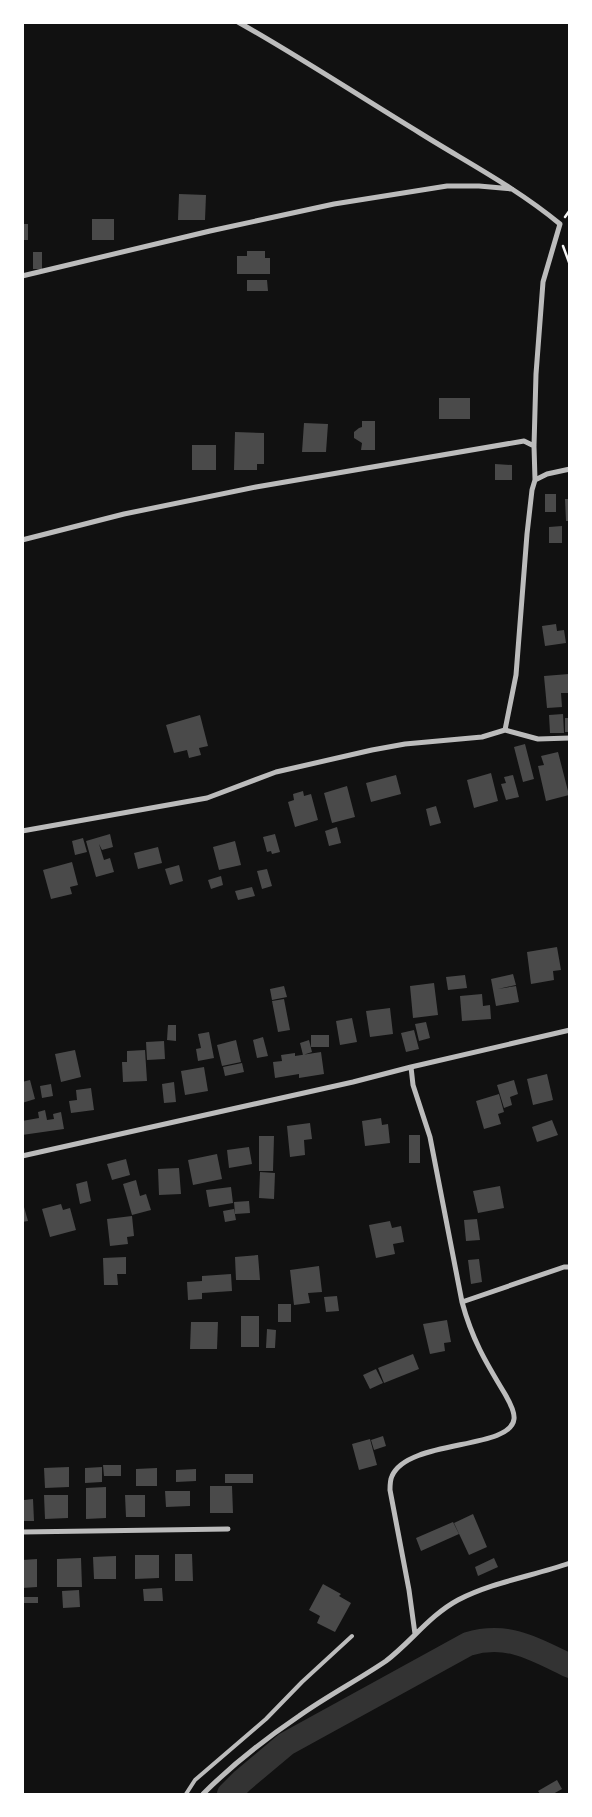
<svg xmlns="http://www.w3.org/2000/svg" width="592" height="1817" font-family="Montserrat,sans-serif">
<style>
.lines{fill:none;stroke-linecap:round;stroke-linejoin:round}
.river{stroke:#333;stroke-width:24}
.building{fill:#4a4a4a}
.path{stroke:#f5f5f5;stroke-width:2.5}
.service{stroke:#bcbcbc;stroke-width:4}
.minor{stroke:#bcbcbc;stroke-width:5}
</style>
<rect width="100%" height="100%" fill="#111"/>
<g class="lines">
<path class="river" d="M229,1794L242,1781L286,1744L468,1644C508,1632 535,1649 570,1666"/>
</g>
<path class="building" d="M179,194L206,195L205,220H178Z
M92,219H114V240H92Z
M22,224H28V240H22Z
M247,251H265V258H270V274H237V256H247Z
M33,252H42V269H33Z
M247,280H267L268,291H247Z
M439,398H470V419H439Z
M362,421H375V450H361L362,443L354,438V432L359,428L362,427Z
M304,423L328,424L326,452H302Z
M235,432L264,433V464H257V470H234Z
M192,445H216V470H192Z
M495,464L512,465V480H495Z
M545,494H556V512H545Z
M565,499H570V521H566Z
M562,526V543H549V527Z
M556,624L557,631L564,630L566,643L545,646L542,626Z
M569,674L570,693H561L562,707L547,708L544,676Z
M563,714L564,733H550L549,715Z
M200,715L208,746L199,748L201,755L189,758L187,750L174,753L166,725Z
M565,718H570V732H565Z
M525,744L534,779L523,782L514,747Z
M558,752L569,795L546,801L538,766L544,765L541,756Z
M491,773L498,801L474,808L467,780Z
M396,775L401,794L371,802L366,783Z
M513,775L519,797L506,800L501,784L506,783L504,777Z
M347,786L355,817L332,823L324,793Z
M303,791L304,796L311,794L318,820L295,827L288,802L294,800L293,794Z
M436,806L441,823L430,826L426,809Z
M337,827L341,843L329,846L325,831Z
M110,834L113,847L102,850L99,844L104,860L110,858L114,872L96,877L86,841Z
M275,834L280,852L272,854L271,851L267,852L263,837Z
M83,838L87,852L75,855L72,841Z
M235,841L241,865L219,870L213,847Z
M158,847L162,863L138,869L134,853Z
M72,862L78,885L70,887L72,894L51,899L43,870Z
M179,865L183,881L170,885L165,869Z
M267,869L272,886L262,889L257,871Z
M221,876L223,885L211,889L208,880Z
M252,887L255,896L238,900L235,891Z
M557,947L561,970L553,971L554,980L531,984L527,952Z
M513,974L516,985L498,989L516,986L519,1002L496,1006L491,979Z
M465,975L467,988L448,990L446,977Z
M434,983L438,1015L413,1018L410,986Z
M284,986L287,997L272,1000L270,989Z
M482,994L483,1006L490,1005L491,1019L462,1021L460,996Z
M284,999L290,1030L278,1032L272,1001Z
M390,1008L393,1034L370,1037L366,1011Z
M352,1018L357,1042L340,1045L336,1021Z
M426,1022L430,1038L419,1041L415,1024Z
M168,1025H176V1041L167,1040Z
M414,1030L419,1049L406,1052L401,1033Z
M209,1032L214,1058L198,1061L196,1049L201,1048L198,1034Z
M311,1035H329V1047H311Z
M263,1037L268,1056L257,1058L253,1040Z
M236,1040L241,1062L222,1066L217,1045Z
M309,1040L312,1052L303,1055L300,1043Z
M164,1041L165,1059L147,1060L146,1042Z
M75,1050L81,1077L61,1082L55,1054Z
M145,1050L147,1081L123,1082L122,1062H127V1051Z
M321,1052L324,1074L299,1078V1074L275,1078L273,1062L282,1061L281,1055L295,1053V1056Z
M242,1063L244,1072L225,1076L223,1067Z
M204,1067L208,1091L185,1095L181,1071Z
M547,1074L553,1100L533,1105L527,1079Z
M30,1080L35,1099L22,1103V1082Z
M514,1080L518,1094L510,1097L512,1105L504,1108L497,1085Z
M174,1082L176,1102L164,1103L162,1084Z
M51,1084L53,1096L42,1098L40,1086Z
M91,1088L94,1110L71,1113L69,1101L77,1100L76,1090Z
M499,1094L504,1112L498,1114L501,1124L484,1129L476,1101Z
M45,1110L47,1120L54,1119L53,1114L61,1112L64,1129L22,1135V1121L39,1118L38,1112Z
M381,1118L382,1125L388,1124L390,1143L365,1146L362,1121Z
M552,1120L558,1135L537,1142L532,1127Z
M310,1123L312,1139L304,1140L305,1155L290,1157L287,1126Z
M409,1135H420V1163H409Z
M259,1136H274L273,1171H259Z
M249,1147L252,1164L229,1168L227,1150Z
M217,1154L222,1179L193,1185L188,1160Z
M126,1159L130,1175L112,1180L107,1164Z
M179,1168L181,1194L159,1195L158,1169Z
M260,1172L275,1173L274,1199L259,1198Z
M136,1180L140,1196L146,1194L151,1210L132,1215L123,1184Z
M87,1181L91,1201L80,1204L76,1184Z
M500,1186L504,1208L478,1213L473,1191Z
M231,1187L233,1203L209,1207L206,1190Z
M22,1200L28,1221L22,1222Z
M249,1201L250,1213L235,1214L234,1202Z
M61,1204L63,1210L70,1208L76,1230L50,1237L42,1209Z
M234,1209L236,1220L225,1222L223,1211Z
M132,1216L134,1236L127,1237L128,1244L110,1246L107,1219Z
M477,1219L480,1240L466,1241L464,1220Z
M390,1221L392,1228L401,1226L404,1242L393,1244L395,1254L376,1258L369,1225Z
M258,1255L260,1280H236L235,1257Z
M126,1257V1274H117L118,1285H104L103,1258Z
M479,1259L482,1282L471,1284L468,1260Z
M319,1266L322,1292L308,1293L310,1303L294,1305L290,1270Z
M231,1274L232,1291L202,1293V1299L188,1300L187,1282L202,1281V1276Z
M337,1296L339,1311L326,1312L324,1297Z
M278,1304H291V1322H278Z
M241,1316H259V1347H241Z
M447,1320L451,1342L444,1343L445,1351L430,1354L423,1324Z
M191,1322H218L217,1349H190Z
M267,1329L276,1330L275,1348H266Z
M413,1354L419,1369L384,1383L378,1368Z
M376,1369L383,1383L370,1389L363,1375Z
M383,1436L386,1446L374,1450L371,1440Z
M370,1439L377,1465L359,1470L352,1444Z
M103,1465H121V1476H104Z
M69,1467V1487L45,1488L44,1468Z
M102,1467V1482L85,1483V1468Z
M157,1468V1486H136V1469Z
M196,1469V1481L176,1482V1470Z
M225,1474H253V1483H225Z
M210,1486H232L233,1513H210Z
M106,1487V1518L86,1519V1488Z
M165,1491H190V1506L166,1507Z
M44,1495H68V1518L45,1519Z
M125,1495H145V1517H126Z
M33,1499L34,1521H24V1500Z
M473,1514L487,1547L469,1555L454,1523Z
M453,1522L459,1534L421,1551L416,1538Z
M175,1554H192L193,1581H175Z
M135,1555H159V1578L135,1579Z
M116,1556V1579H94L93,1557Z
M81,1558L82,1587H57V1559Z
M494,1558L498,1567L478,1576L475,1567Z
M37,1559V1587L22,1588V1560Z
M323,1584L341,1594L339,1596L351,1603L335,1632L317,1623L320,1616L309,1610Z
M162,1588L163,1601H144L143,1589Z
M79,1590L80,1607L63,1608L62,1591Z
M22,1597H38V1603H22Z
M557,1780L562,1789L553,1794H540L538,1791Z"/>
<g class="lines">
<path class="path" d="M565,217L570,210
M563,246L570,265"/>
<path class="service" d="M186,1794L195,1780L266,1719L302,1682L352,1636"/>
<path class="minor" d="M238,22C300,57 359,96 420,133C468,163 515,187 560,224L543,282L536,374L534,446L535,480L532,490L527,534L516,675L505,730
M22,276L210,231L334,204L447,186H479L512,189
M535,480L547,474L570,469
M22,540L124,514L256,487L524,441L534,446
M505,730L538,739L570,738
M22,831L207,798L276,772L372,750L405,744L482,737L505,730
M411,1067L413,1085L430,1137L462,1302L564,1267H570
M22,1156L353,1082L411,1067L570,1030
M22,1532L228,1529
M415,1634L409,1590L390,1490C390,1486 390,1480 392,1476C408,1439 511,1450 514,1419C515,1411 509,1401 505,1394C485,1361 472,1339 462,1302
M203,1794C232,1765 265,1739 299,1716C327,1696 358,1680 386,1661C411,1642 430,1615 458,1600C493,1582 533,1576 570,1563"/>
</g>
<rect width="592" height="1817" fill="none" stroke="#ffffff" stroke-width="48"/>
</svg>
